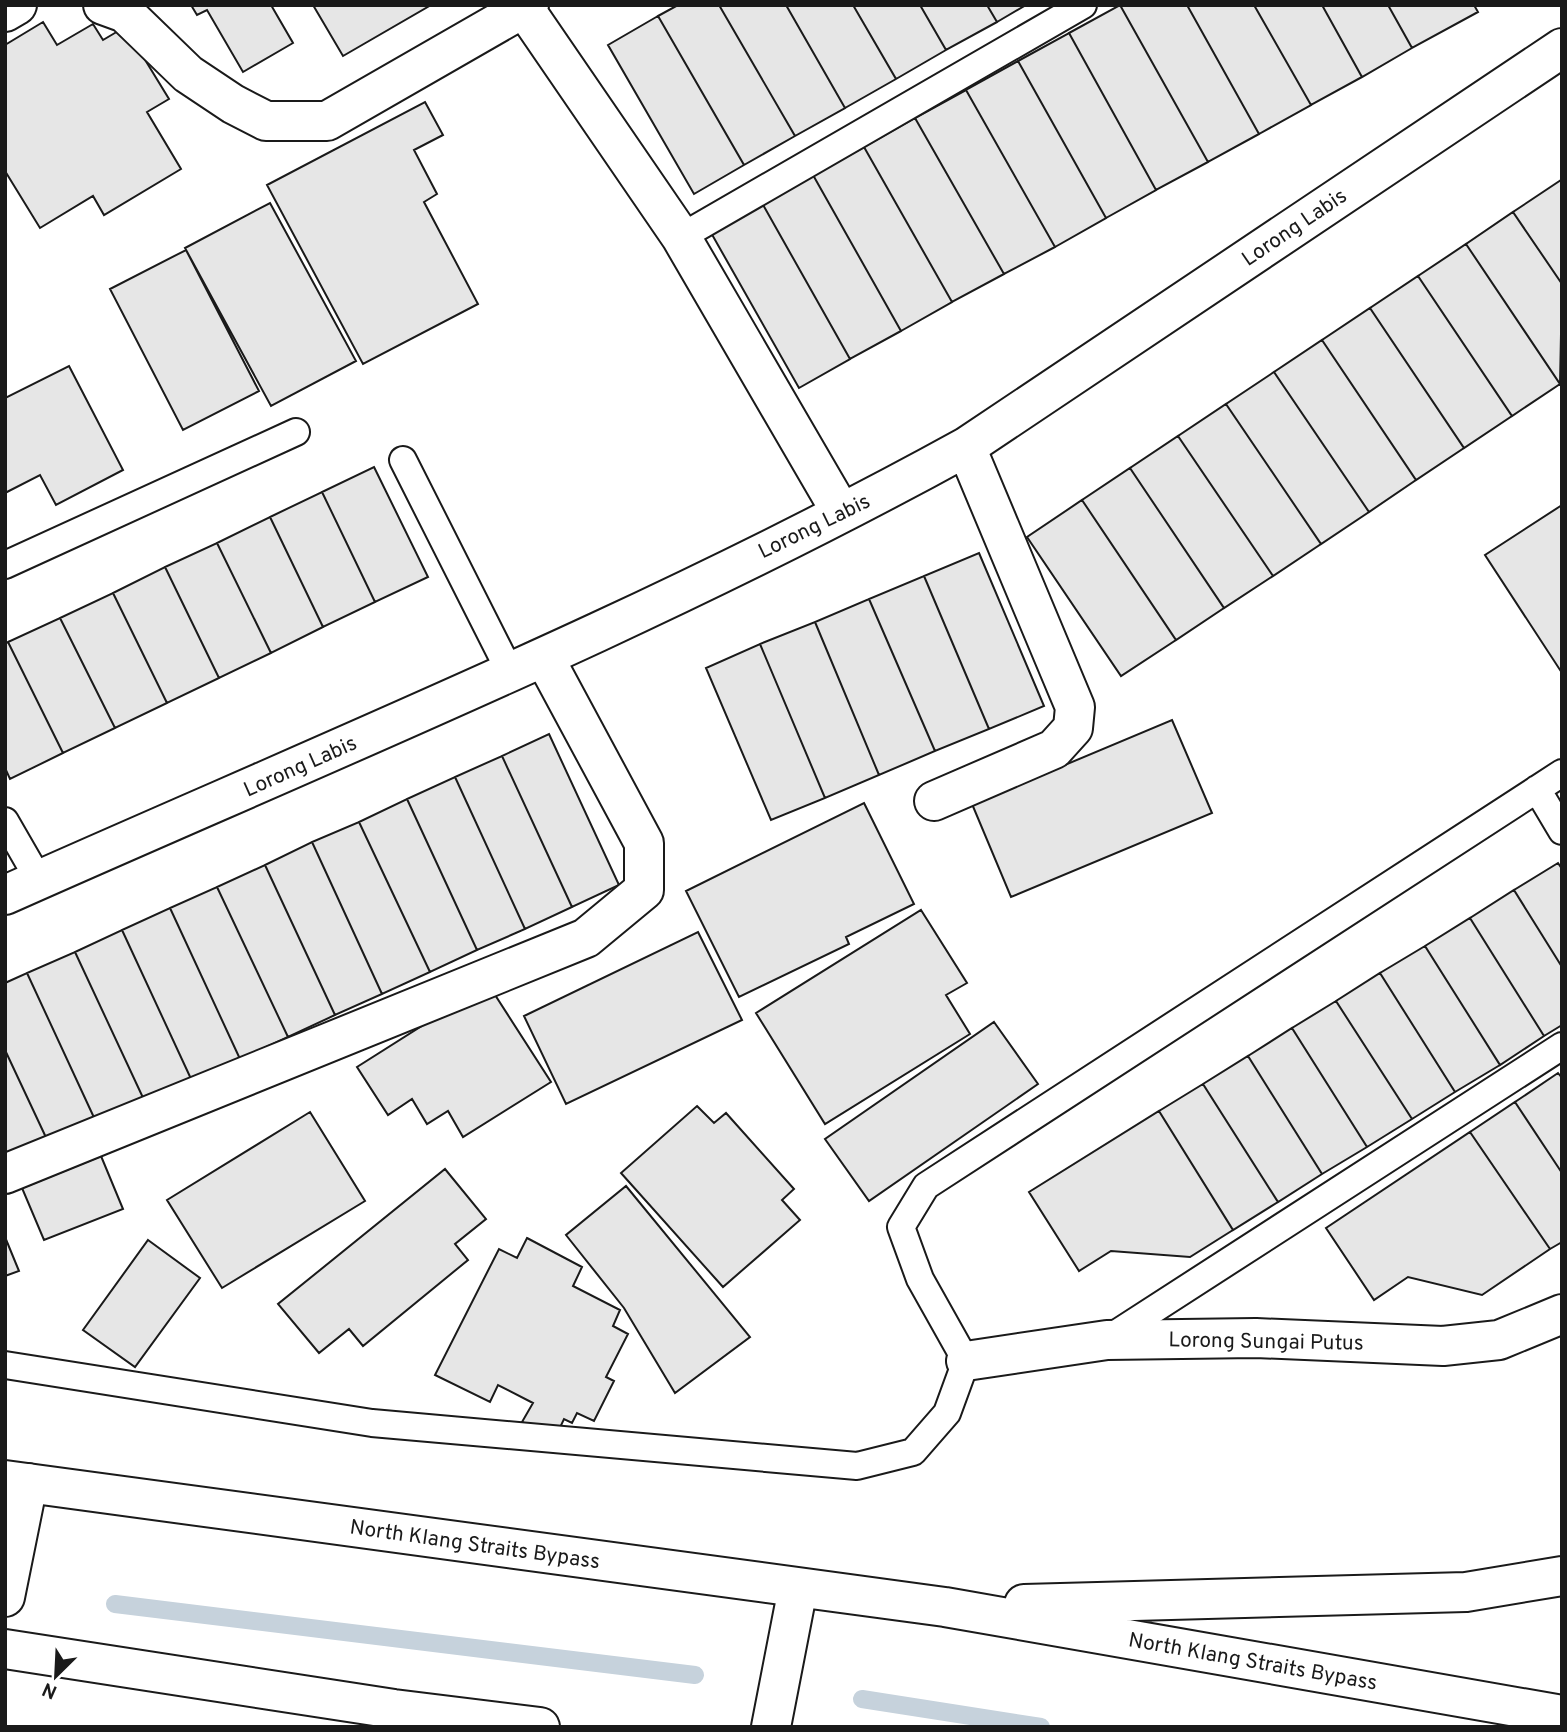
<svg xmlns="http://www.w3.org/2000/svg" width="1567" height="1732" font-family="Overpass,sans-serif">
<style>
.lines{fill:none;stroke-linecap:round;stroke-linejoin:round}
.stream{stroke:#c6d2dc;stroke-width:18}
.building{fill:#e6e6e6;stroke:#1a1a1a;stroke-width:2}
.service-casing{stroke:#1a1a1a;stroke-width:30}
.minor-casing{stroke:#1a1a1a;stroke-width:42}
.trunk-casing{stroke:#1a1a1a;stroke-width:42}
.service{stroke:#fff;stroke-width:26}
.minor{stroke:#fff;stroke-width:38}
.trunk{stroke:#fff;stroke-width:38}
.labels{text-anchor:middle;stroke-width:5;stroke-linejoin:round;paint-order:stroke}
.street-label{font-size:21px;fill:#1a1a1a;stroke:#fff}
</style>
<rect width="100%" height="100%" fill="#fff"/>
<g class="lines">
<path class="stream" d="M115,1604L695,1675
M862,1699L1041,1727"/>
</g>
<path class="building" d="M191,5H271L293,43L243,72L207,10L197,15Z
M313,5H431L343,56Z
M678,5H719L795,136L744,165L658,16Z
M719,5H786L845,108L795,136Z
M786,5H853L896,79L845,108Z
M853,5H920L946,50L896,79Z
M920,5H987L997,22L946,50Z
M987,5H1026L997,22Z
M1120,5L1208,162L1156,190L1069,33Z
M1120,5H1187L1259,134L1208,162Z
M1187,5H1254L1311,105L1259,134Z
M1254,5H1322L1362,77L1311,105Z
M1322,5H1388L1412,48L1362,77Z
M1388,5H1474L1478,12L1412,48Z
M658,16L744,165L694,194L608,45Z
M43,22L57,45L93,24L103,40L125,27L169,99L147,112L181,169L104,215L93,196L40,228L5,171V45Z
M1069,33L1156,190L1106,218L1018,61Z
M1018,61L1106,218L1055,247L966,90Z
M966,90L1055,247L1004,274L915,118Z
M425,102L443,135L414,150L437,194L424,202L478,304L363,364L267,185Z
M915,118L1004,274L952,302L864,147Z
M864,147L952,302L901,331L813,175Z
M813,175L901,331L850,359L762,203Z
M1561,180L1562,181V284L1513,212Z
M270,203L356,361L271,406L185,248Z
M762,203L850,359L799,388L710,231Z
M1513,212L1562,284L1560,384L1466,244Z
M1466,244L1560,384L1512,416L1418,276Z
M186,250L259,391L183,430L110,289Z
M1418,276L1512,416L1464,448L1370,308Z
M1370,308L1464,448L1416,480L1322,340Z
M1322,340L1416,480L1369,512L1274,372Z
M69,366L123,470L56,505L40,475L5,493V398Z
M1274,372L1369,512L1321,544L1226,404Z
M1226,404L1321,544L1273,576L1178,436Z
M1178,436L1273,576L1224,608L1130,468Z
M374,467L428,577L375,602L322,492Z
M1130,468L1224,608L1176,640L1082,500Z
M322,492L375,602L323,627L270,517Z
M1082,500L1176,640L1121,676L1027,537Z
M1562,505V673L1485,555Z
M270,517L323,627L271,653L217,543Z
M217,543L271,653L219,678L165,567Z
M979,553L1044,706L989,729L924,576Z
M165,567L219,678L167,703L113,593Z
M924,576L989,729L935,751L869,599Z
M113,593L167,703L115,728L60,618Z
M869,599L935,751L879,775L815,622Z
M60,618L115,728L63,753L8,642Z
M815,622L879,775L825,798L760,644Z
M8,642L63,753L10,779L5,768V644Z
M760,644L825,798L771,820L706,668Z
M1172,720L1212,813L1011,897L972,804Z
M549,734L619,885L572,907L502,756Z
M502,756L572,907L525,929L455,777Z
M455,777L525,929L477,950L407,799Z
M407,799L477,950L430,972L359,822Z
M864,803L914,904L846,937L849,944L739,997L686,891Z
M359,822L430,972L382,994L312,842Z
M312,842L382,994L335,1015L265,865Z
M1558,863L1562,869V967L1514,890Z
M265,865L335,1015L288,1037L217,887Z
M217,887L288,1037L240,1059L170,908Z
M1514,890L1562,967V1025L1544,1036L1470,918Z
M170,908L240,1059L192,1081L122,930Z
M921,910L967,983L946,995L970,1034L825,1124L756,1013Z
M1470,918L1544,1036L1500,1065L1425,946Z
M122,930L192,1081L145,1102L75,952Z
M698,932L742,1020L566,1104L524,1016Z
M1425,946L1500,1065L1455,1092L1380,973Z
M75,952L145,1102L97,1124L27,973Z
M27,973L97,1124L50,1146L5,1050V983Z
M1380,973L1455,1092L1412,1119L1336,1001Z
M488,984L551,1082L463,1137L448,1111L427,1124L412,1099L388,1115L357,1067Z
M1336,1001L1412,1119L1367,1147L1292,1028Z
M994,1022L1038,1084L869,1201L825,1139Z
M1292,1028L1367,1147L1322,1174L1248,1056Z
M5,1050L50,1146L5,1166Z
M1248,1056L1322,1174L1278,1202L1203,1084Z
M1558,1073L1562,1078V1173L1515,1102Z
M1203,1084L1278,1202L1233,1230L1159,1111Z
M1515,1102L1562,1173V1242L1550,1249L1470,1132Z
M697,1106L714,1123L726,1113L794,1189L782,1200L800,1220L723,1287L621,1173Z
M1159,1111L1233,1230L1190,1257L1111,1251L1079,1271L1029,1192Z
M310,1112L365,1201L222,1288L167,1200Z
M1470,1132L1550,1249L1482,1295L1408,1277L1374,1300L1326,1228Z
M101,1156L123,1209L44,1240L22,1188Z
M445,1169L486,1219L455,1244L468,1260L363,1346L349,1329L319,1353L278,1304Z
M626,1186L750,1337L675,1393L624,1308L566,1235Z
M5,1237L19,1271L5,1276Z
M527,1238L582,1267L573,1286L620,1310L613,1326L628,1334L606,1377L614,1381L594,1421L577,1413L572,1423L564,1419L555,1438L522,1422L533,1403L498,1385L490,1402L435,1375L499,1249L517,1258Z
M148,1240L200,1278L135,1367L83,1330Z"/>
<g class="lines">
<g class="service-casing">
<path id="service" d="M681,237L1083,5
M403,460L511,674
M5,565L296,432
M1537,789L1562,831
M5,821L39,880
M1108,1339L1562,1046
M5,1365L372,1423L857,1466L913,1452L947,1413L966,1361L920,1279L901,1227L926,1186L1562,773"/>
</g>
<g class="minor-casing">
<path id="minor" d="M103,5L125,13L188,74L233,104L266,121H327L529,5
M522,5L681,237L841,512
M5,12L17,5
M934,801L1054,749L1073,728L1075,707L966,447
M5,895C328,751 656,618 966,447L1562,48
M5,1174L586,938L644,890V843L545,659
M966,1361L1107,1340L1256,1338L1443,1346L1499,1340L1562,1314
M5,1597L28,1483
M5,1649L394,1709L540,1727
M771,1727L798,1588"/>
</g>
<g class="trunk-casing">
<path id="trunk" d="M5,1480L945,1607L1562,1715
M1024,1604L1466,1592L1562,1576"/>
</g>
<use href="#service" class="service"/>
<use href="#minor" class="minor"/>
<use href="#trunk" class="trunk"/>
</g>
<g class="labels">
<g class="street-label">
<text transform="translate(1294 227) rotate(-34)" y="7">Lorong Labis</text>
<text transform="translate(814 526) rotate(-26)" y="7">Lorong Labis</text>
<text transform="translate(300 766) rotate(-24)" y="7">Lorong Labis</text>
<text transform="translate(1266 1341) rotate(1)" y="7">Lorong Sungai Putus</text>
<text transform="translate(475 1544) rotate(8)" y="7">North Klang Straits Bypass</text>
<text transform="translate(1253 1661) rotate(10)" y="7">North Klang Straits Bypass</text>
</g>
</g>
<rect width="1567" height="1732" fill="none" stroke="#1a1a1a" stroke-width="14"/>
<g transform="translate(56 1676) rotate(204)" stroke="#ffffff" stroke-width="5" paint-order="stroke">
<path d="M0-5L12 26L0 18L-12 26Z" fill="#1a1a1a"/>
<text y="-10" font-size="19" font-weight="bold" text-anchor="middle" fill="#1a1a1a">N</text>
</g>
</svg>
